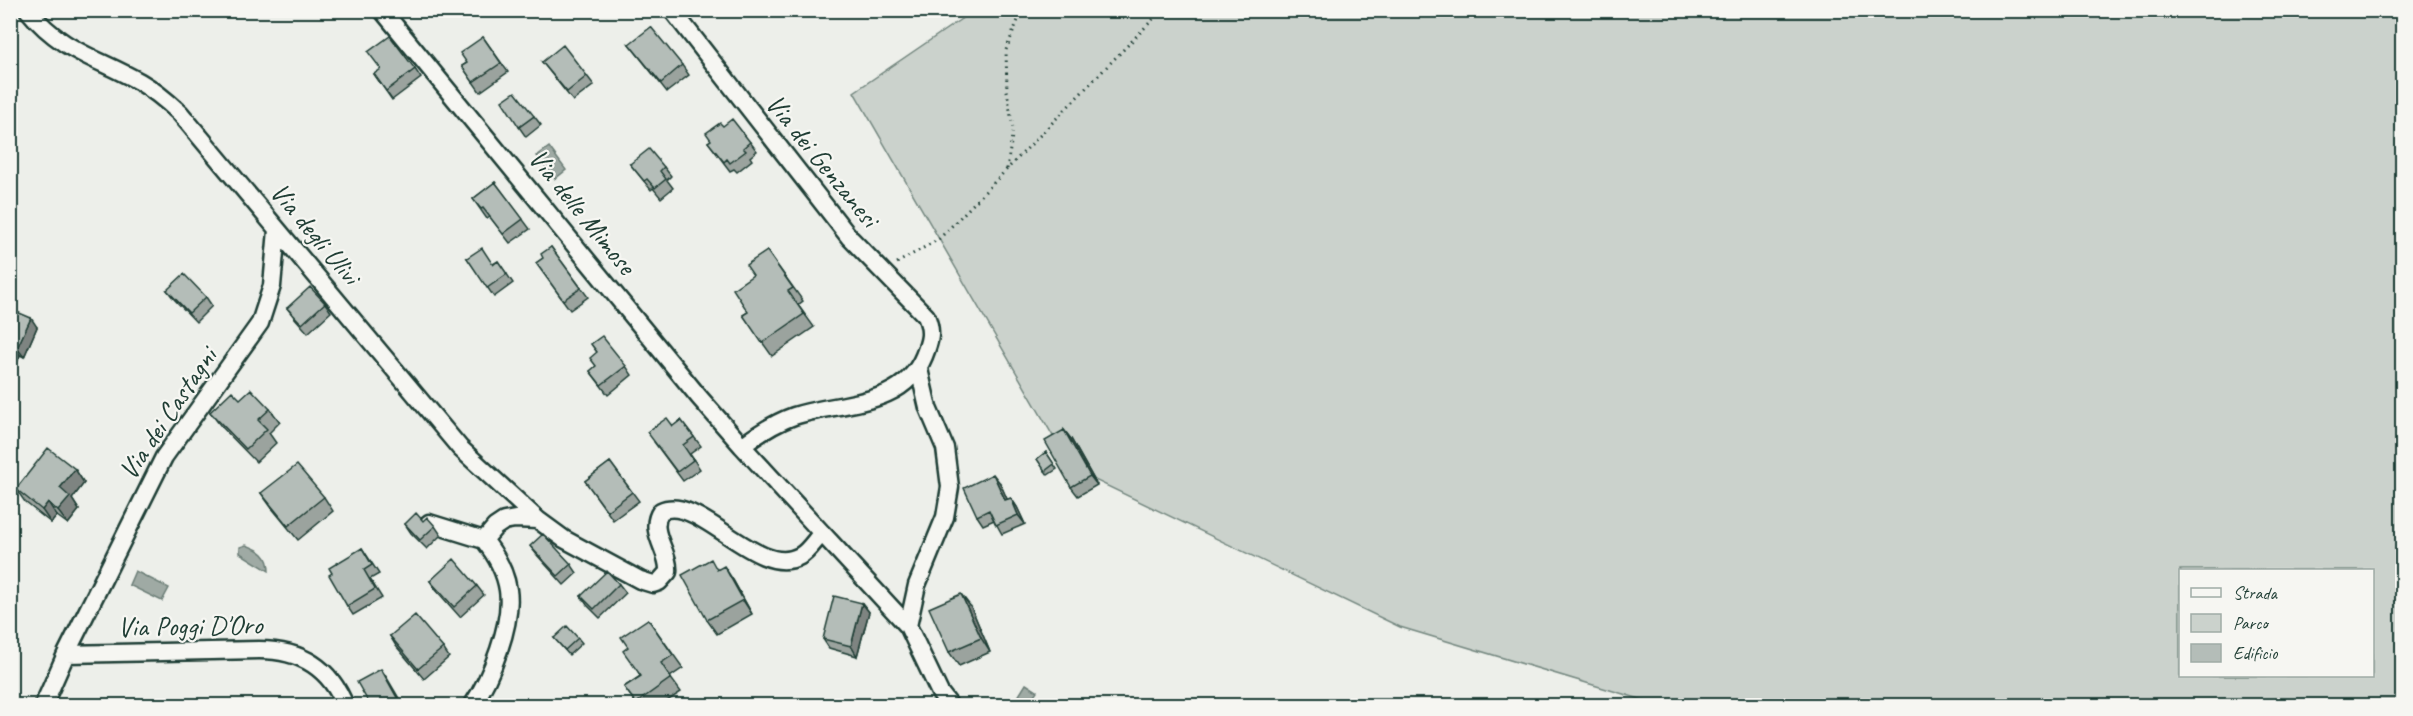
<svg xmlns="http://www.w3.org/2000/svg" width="2413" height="716" font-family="Caveat,sans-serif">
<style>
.green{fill:#cbd2cc;stroke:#758880;stroke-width:1.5;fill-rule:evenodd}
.water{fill:#9faaa4;stroke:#6c7e77;stroke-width:1.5}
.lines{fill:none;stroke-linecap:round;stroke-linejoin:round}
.street-casing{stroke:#1f3d34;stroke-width:21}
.path{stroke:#1f3d34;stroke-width:3;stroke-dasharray:1.5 4.5;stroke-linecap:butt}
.street{stroke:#f6f6f2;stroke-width:16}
.wall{fill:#9ba39e;stroke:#1f3d34;stroke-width:1.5}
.shaded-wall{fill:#7e8481;stroke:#1f3d34;stroke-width:1.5}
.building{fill:#b4bdb8;stroke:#1f3d34;stroke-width:1.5}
.labels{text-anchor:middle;stroke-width:4.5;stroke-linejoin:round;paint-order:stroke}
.street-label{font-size:28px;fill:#1f3d34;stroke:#f6f6f2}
</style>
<rect width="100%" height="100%" fill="#edefea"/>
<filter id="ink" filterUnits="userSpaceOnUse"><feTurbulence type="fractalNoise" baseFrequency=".0167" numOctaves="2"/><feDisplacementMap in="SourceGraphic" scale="12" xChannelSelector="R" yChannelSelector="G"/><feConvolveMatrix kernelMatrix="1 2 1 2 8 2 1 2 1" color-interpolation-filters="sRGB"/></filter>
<g filter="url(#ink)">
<path class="green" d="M973,11H2402V705H1660L1400,627L1072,469L854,92ZM2180,570H2372V676H2180Z"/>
<path class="water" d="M549,147L566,170L555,179L537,156Z
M246,545C260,550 269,555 269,571L240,553V547Z
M135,571L169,588L162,601L129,585Z
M1026,684L1037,691L1027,705H1013Z"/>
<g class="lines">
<g class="street-casing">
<path id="street" d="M28,10C62,52 96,57 140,82C154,90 167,101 180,113L460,448L538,520
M382,10L699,397L742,446
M919,369L928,408L945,448L950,487L945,517L917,585L908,626L940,693L950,706
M429,523L484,540L495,527L504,521L515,519L538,520L564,539L640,580L653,584L659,582L668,572C670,551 647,531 661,511C699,493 757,580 800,556C809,551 815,540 822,533L742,446C759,433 774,423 794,416C840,401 903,408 924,356C930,341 933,332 926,316L850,238L672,10
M822,533L908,626
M66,654L164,457L260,323L272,286L277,230
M43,706L66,654L259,650C300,650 330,667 345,706
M472,706C491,678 513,623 508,590C505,570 496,555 484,540"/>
</g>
<path class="path" d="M1007,169L1013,129L1007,91L1006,50L1022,10
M897,263L939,239L1162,10"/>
<use href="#street" class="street"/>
</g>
<path class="wall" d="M483,37L508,72L480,92L462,66L467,63Z
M629,44L682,65L689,75L667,92Z
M542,62L587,76L594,85L573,101Z
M415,69L421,78L392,100L374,74Z
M534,116L541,125L526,137L519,127Z
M723,126L750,142L757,151L750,157L752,160L737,172L734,169L730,171L708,142L711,140Z
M630,164L664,167L671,176L667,180L673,188L661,198L653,188L651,190Z
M495,182L530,229L510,243L490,217L487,219L473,199Z
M551,247L588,297L570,310L536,263L543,258Z
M767,251L803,301L798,305L814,327L772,356L743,315L748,312L753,275Z
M467,258L493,264L498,261L513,283L494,297Z
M167,290L206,297L212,306L196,322L174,299Z
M325,303L331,312L308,333L294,317L287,308Z
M10,309L37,327L24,357L20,355L15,367L10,365Z
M591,344L626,366L632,375L608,395L590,371L596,366L597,352Z
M240,399L270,409L280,422L269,433L276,443L256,462L220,425L210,412Z
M681,420L701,446L690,454L700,469L683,481L654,442Z
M1064,430L1071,439L1097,485L1078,496L1071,487Z
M1046,452L1057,469L1048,475L1037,459Z
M610,462L639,501L613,520L585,481Z
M75,469L84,483L72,499L79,510L68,524L57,516L51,523L25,502L16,489Z
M1000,483L1007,500L1011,498L1017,507L1025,524L1002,534L994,520L983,525L977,516Z
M261,493L324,497L333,511L298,540L271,507Z
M423,521L435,526L441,535L427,549L411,533L405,524Z
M530,546L571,564L577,573L564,585L537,555Z
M362,548L379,574L370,579L382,598L353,615L347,606L332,573Z
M718,569L733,580L752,614L717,634L707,620Z
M430,581L477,586L484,595L460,617L436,590Z
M619,584L626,593L600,618L587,605L581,596Z
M862,603L869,612L857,656L829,648L823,639Z
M971,607L990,652L959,666L949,652Z
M648,619L683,668L670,677L681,692L661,705H637L624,687L640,676L628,647Z
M390,636L443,648L449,657L424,679L396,646Z
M554,638H578L582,643L569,655Z"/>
<path class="shaded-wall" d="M31,318L37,327L24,357L17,348Z
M14,346L20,355L15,367L10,360V353Z
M1064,430L1071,439L1097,485L1090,476Z
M75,469L84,483L72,499L79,510L68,524L58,511L60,488Z
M993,474L1000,483L1012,510L1005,500Z
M1011,498L1017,507L1025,524L1018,515Z
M48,502L57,516L51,523L42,510Z
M724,566L733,580L752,614L743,600Z
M961,594L971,607L990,652L981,638Z
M862,603L869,612L857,656L851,646Z
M381,669L387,678L403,705H401Z"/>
<path class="building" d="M651,27L682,65L661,83L629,44Z
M390,36L415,69L386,91L374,74L381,69L368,52Z
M483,37L501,63L473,82L462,66L467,63L460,53Z
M563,45L587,76L567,92L542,62Z
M515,92L534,116L519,127L502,101Z
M732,119L750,142L743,148L746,151L730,163L727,159L724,162L708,142L711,140L706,133L720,123L723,126Z
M649,149L664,167L660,171L666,179L655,188L647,179L644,181L630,164Z
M495,182L523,219L503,234L483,208L481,209L473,199Z
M551,247L581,288L563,300L536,263L543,258L541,254Z
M482,248L493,265L498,261L507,274L487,288L467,258Z
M767,251L793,288L788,291L804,314L762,343L743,315L748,312L733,289L753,275L746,265Z
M184,274L206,297L189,313L167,290Z
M310,287L325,303L302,324L287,308Z
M10,309L31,318L17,348L14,346L10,353Z
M602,336L626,366L601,385L590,371L596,366L590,358L597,352L591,344Z
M251,389L270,409L258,420L267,429L246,449L210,412L232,391L240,399Z
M667,418L673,426L681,420L694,437L683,445L693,460L677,472L647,432Z
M1064,430L1090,476L1071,487L1045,441Z
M48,448L75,469L60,488L70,497L58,511L48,502L42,510L16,489Z
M1046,452L1054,464L1045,471L1037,459Z
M610,462L632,492L607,511L585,481Z
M297,465L324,497L288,526L261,493Z
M993,474L1005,500L1011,498L1018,515L996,525L989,510L977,516L964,488Z
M416,513L423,521L427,517L435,526L420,540L405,524Z
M543,534L571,564L558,576L530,546Z
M362,548L372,565L364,570L375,589L347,606L329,575L332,573L329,568Z
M454,559L477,586L454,607L430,581Z
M711,559L717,570L724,566L743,600L707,620L682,575Z
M607,571L619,584L594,609L581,596Z
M961,594L981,638L949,652L929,608Z
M834,596L862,603L851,646L823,639Z
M415,615L443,648L418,669L390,636Z
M648,619L673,655L661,663L671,678L636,703L624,687L641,676L623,651L628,647L621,637Z
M567,626L578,638L565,650L554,638Z
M381,669L401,705H370L357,682Z"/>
</g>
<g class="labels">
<g class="street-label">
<text transform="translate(823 160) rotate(51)" y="10">Via dei Genzanesi</text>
<text transform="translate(583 211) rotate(51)" y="10">Via delle Mimose</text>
<text transform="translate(316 233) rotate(50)" y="10">Via degli Ulivi</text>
<text transform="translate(167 413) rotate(-56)" y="10">Via dei Castagni</text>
<text transform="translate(190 625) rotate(-1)" y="10">Via Poggi D'Oro</text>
</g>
</g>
<rect width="2413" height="716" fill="none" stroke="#f6f6f2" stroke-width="36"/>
<rect x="18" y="18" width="2377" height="680" fill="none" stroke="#1f3d34" stroke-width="2" filter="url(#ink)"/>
<rect x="2179" y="569" width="195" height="108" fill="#f6f6f2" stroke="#a0aca6" stroke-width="1.5"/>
<rect x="2191" y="588" width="30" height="9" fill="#f6f6f2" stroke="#a0aca6" stroke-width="1.5"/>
<text x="2233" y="599" font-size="18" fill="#1f3d34">Strada</text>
<rect x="2191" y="614" width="30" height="18" fill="#cbd2cc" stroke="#a0aca6" stroke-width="1.5"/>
<text x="2233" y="629" font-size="18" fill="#1f3d34">Parco</text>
<rect x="2191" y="644" width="30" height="18" fill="#b4bdb8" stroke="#a0aca6" stroke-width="1.5"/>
<text x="2233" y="659" font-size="18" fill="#1f3d34">Edificio</text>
</svg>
